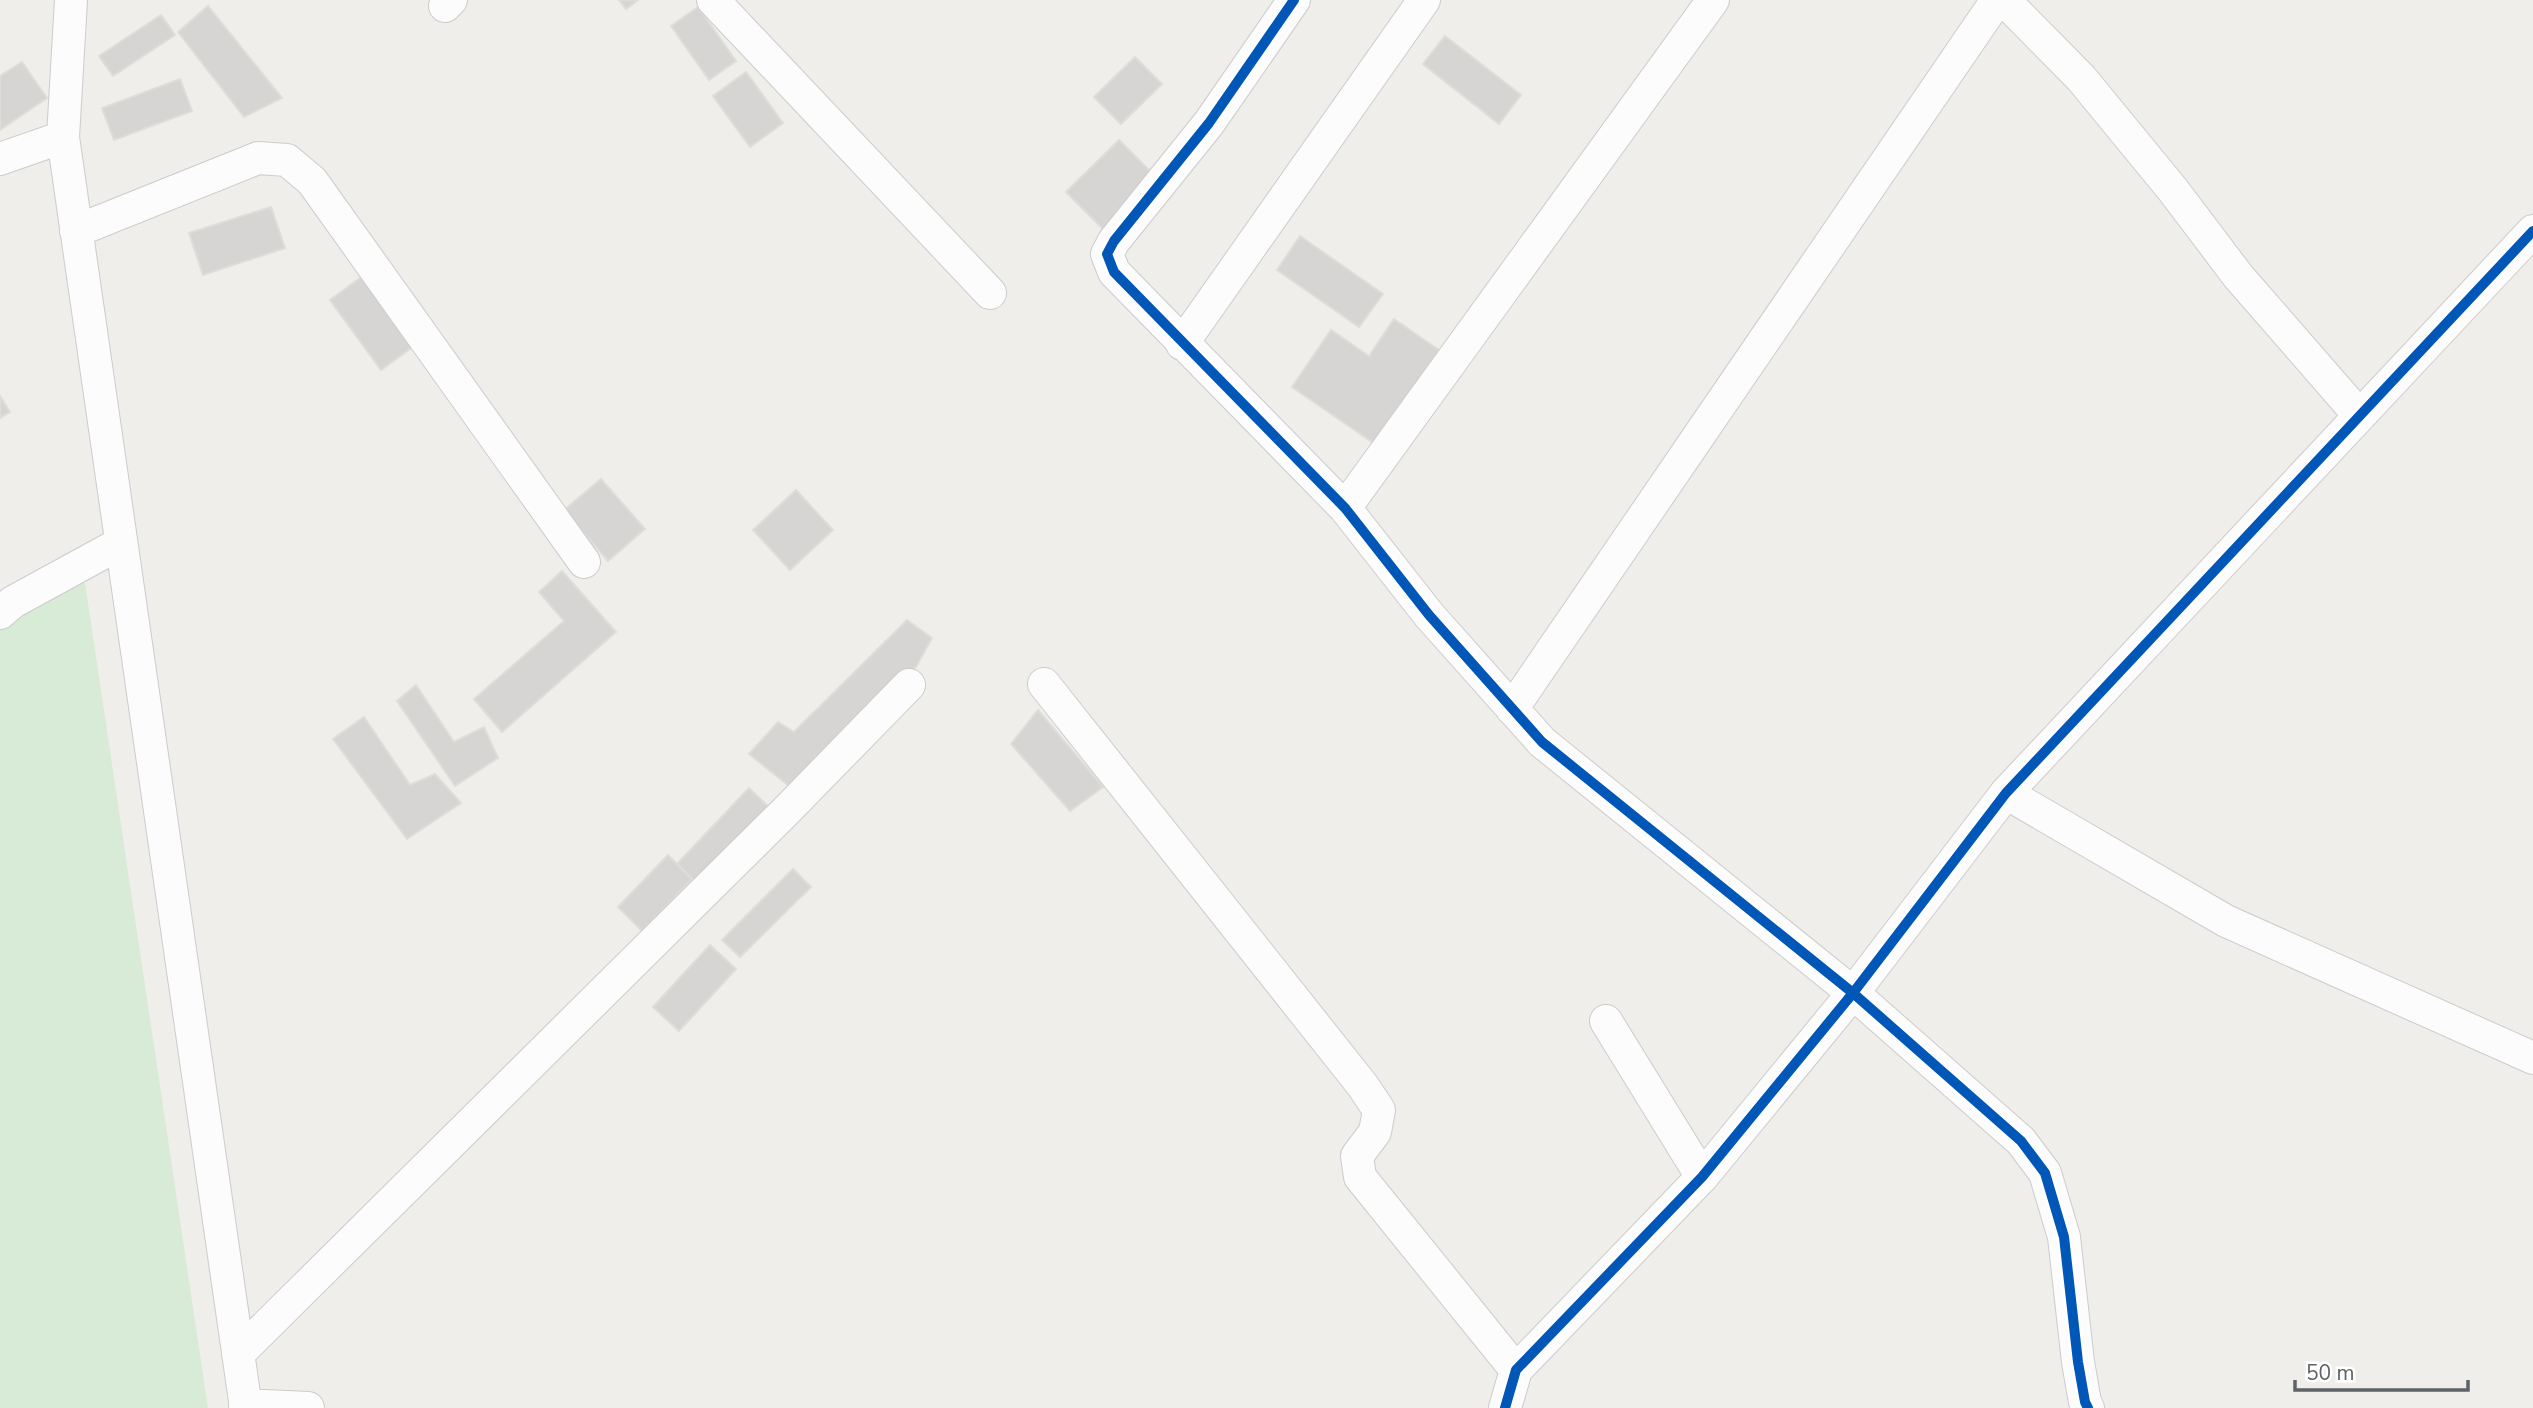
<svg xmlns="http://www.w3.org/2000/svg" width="2533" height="1408" font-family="'Nunito Sans',sans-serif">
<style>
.green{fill:#d8ebd6}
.building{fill:#d6d5d3;stroke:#deddd9;stroke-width:2}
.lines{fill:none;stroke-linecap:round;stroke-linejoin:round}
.minor-casing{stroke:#cbcccc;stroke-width:34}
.minor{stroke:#fdfcfc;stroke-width:32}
.cycleway-casing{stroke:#fff;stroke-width:15}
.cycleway{stroke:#0057b8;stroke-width:10}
</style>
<rect width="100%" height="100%" fill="#efeeea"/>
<path class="green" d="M85,583L208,1408H0V627L45,588Z"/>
<path class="building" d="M619,0H638L626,9Z
M208,6L282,98L244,117L178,32Z
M698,7L736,61L709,80L671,26Z
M161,15L175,35L113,76L99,56Z
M1445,36L1521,95L1499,124L1423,64Z
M1135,57L1162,84L1121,124L1094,97Z
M22,62L47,98L0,130V76Z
M746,72L783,123L750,147L713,96Z
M180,79L192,111L114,140L102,108Z
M1119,140L1156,177L1103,229L1066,192Z
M271,207L285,248L203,275L189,233Z
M1300,236L1383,294L1359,327L1277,270Z
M367,273L418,343L381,370L330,300Z
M1394,319L1439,350L1375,444L1292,387L1331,330L1369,356Z
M0,396L10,412L0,418Z
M601,479L645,529L608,561L564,510Z
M796,490L833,530L790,570L753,530Z
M562,571L616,632L502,732L474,699L564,621L539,592Z
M907,620L932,638L916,667L789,786L749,754L778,722L794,732Z
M416,685L454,742L484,727L498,758L455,786L397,701Z
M1038,710L1103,787L1070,811L1011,744Z
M364,717L410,785L435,774L461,803L407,839L333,739Z
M749,788L771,809L698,885L677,864Z
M668,855L692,879L642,931L618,907Z
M793,869L811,887L740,957L722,940Z
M710,945L736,969L679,1031L653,1007Z"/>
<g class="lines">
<g class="minor-casing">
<path id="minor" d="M71,0L63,137L246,1408
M713,0L990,293
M1294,0L1209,123L1114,241L1107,254L1114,272L1345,508L1429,615L1542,742L1853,993L2021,1141L2045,1173L2064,1237L2078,1362L2085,1402L2088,1408
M2004,0L2081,78L2173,190L2238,276L2359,415
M445,6L451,0
M0,159L63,137
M76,231L258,158L287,160L312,181L584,562
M1182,344L1424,0
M1345,508L1713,0
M0,613L13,602L121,543
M1044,684L1363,1086L1379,1110L1375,1132L1357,1156L1360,1177L1516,1370
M1512,709L1997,0
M2006,793L2226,921L2533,1058
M1606,1021L1702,1177
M238,1354L787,810L909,685
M245,1405L308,1408
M1505,1408L1516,1370L1702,1177L1853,993L2006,793L2533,231"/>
</g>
<use href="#minor" class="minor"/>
<g class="cycleway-casing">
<path id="cycleway" d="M1294,0L1209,123L1114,241L1107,254L1114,272L1345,508L1429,615L1542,742L1853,993L2021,1141L2045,1173L2064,1237L2078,1362L2085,1402L2088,1408
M1505,1408L1516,1370L1702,1177L1853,993L2006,793L2533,231"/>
</g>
<use href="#cycleway" class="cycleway"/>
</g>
<path d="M2295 1380v10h173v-10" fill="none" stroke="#5f6368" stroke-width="3.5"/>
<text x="2306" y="1380" font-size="21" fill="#5f6368" stroke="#ffffff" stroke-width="5" paint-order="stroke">50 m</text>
</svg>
